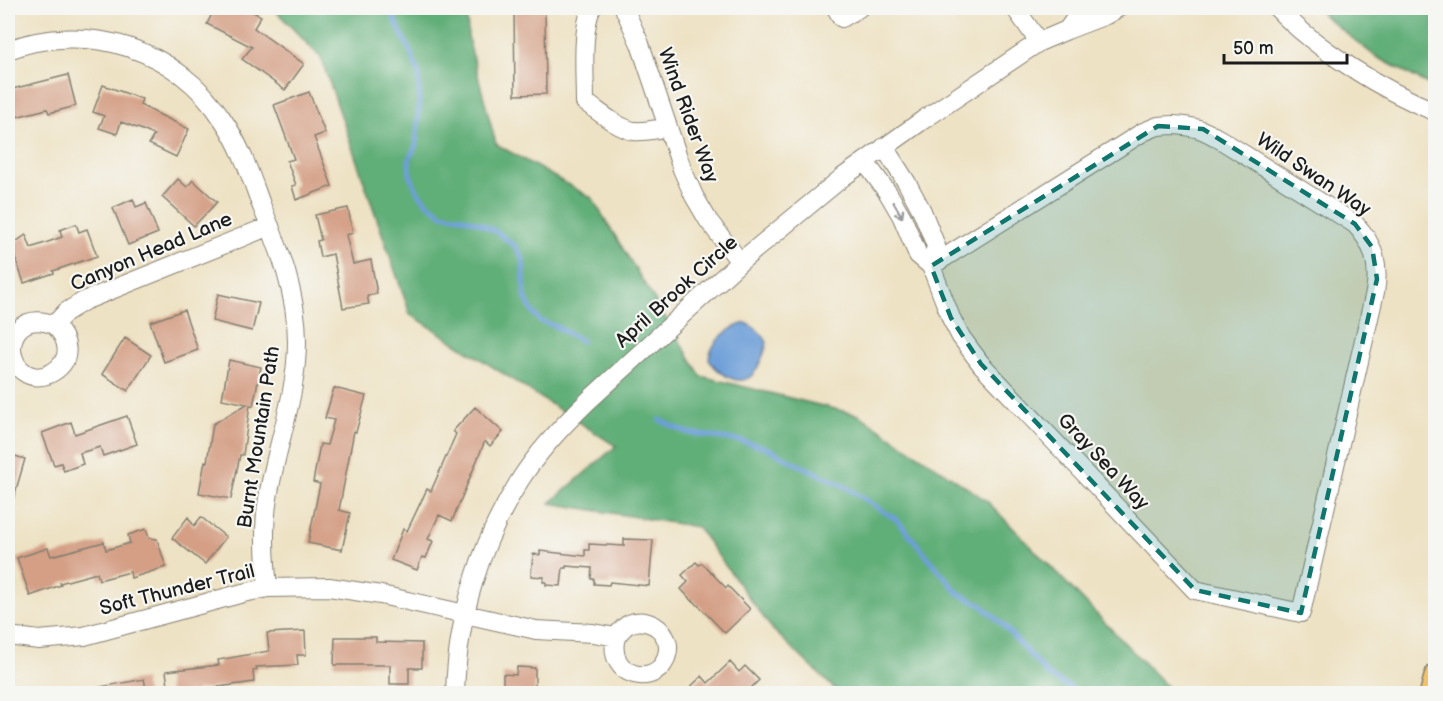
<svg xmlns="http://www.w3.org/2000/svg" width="1443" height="701" font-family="'Balsamiq Sans',sans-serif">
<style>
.forest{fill:#60ae78;stroke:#3e654a;stroke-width:1.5}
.water{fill:#6d9fd8;stroke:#445e7a;stroke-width:1.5}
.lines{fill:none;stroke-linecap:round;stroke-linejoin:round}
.stream{stroke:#6d9fd8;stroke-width:5}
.building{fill:#d49f85}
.minor-casing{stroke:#857f70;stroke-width:20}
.major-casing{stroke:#857f70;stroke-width:25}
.minor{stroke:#fff;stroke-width:18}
.major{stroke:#f2c36a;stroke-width:22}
.oneway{stroke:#999}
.marked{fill:#0f766e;fill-opacity:0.2;stroke:#0f766e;stroke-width:4.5;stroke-dasharray:12 8;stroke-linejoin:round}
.labels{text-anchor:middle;stroke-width:4.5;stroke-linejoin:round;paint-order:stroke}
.street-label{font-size:20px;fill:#1c1c1c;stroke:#f6f6f2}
</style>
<rect width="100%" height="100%" fill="#f6f6f2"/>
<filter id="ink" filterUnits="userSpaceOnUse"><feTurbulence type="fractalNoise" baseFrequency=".0167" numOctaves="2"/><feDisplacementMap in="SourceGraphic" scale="12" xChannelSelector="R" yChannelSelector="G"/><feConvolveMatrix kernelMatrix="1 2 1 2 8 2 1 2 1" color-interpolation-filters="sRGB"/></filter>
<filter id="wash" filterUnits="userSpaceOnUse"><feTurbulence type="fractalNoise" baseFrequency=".008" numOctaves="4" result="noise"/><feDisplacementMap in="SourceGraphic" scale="24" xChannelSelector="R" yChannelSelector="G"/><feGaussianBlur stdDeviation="1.35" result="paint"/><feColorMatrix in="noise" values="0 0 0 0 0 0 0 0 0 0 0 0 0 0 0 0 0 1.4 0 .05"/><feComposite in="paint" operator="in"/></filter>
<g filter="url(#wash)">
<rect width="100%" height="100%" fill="#eee2c4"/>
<path class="forest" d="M273,8H467L468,38L496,144L592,198L701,376L859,415L987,501L1173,693H839L772,629L697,527L550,503L616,446L410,314L321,58Z
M1315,8H1435V88L1375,56L1328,19Z"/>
<path class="water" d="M746,323C756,328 762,333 767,342C766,351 757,372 750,377C736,387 716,371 709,359C711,341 729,327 746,323Z"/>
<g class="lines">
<path class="stream" d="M389,8L411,53L419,75V109L416,145L409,159L410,175L417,191L427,203L442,214L461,217L479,223L497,232L516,247L523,260L525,297L532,311L540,321L555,326L582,341
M660,420L676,428L689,433L741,441L767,448L797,464L841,484L897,520L958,593L981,605L1000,622L1049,676L1082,694"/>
</g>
<g id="blocks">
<path class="building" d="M215,8H253L251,11L261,16L254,28L304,64L285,90L242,59L252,47L207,24Z
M514,8H545L546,94L515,95Z
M68,75L76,106L49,113L47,109L8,119V90Z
M103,85L142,99L140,105L189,129L176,157L149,144L154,135L140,129L121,122L117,134L99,128L104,116L93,112Z
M309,92L325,133L314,137L332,186L296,200L292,186L296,185L287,161L294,159L274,105Z
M178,179L187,187L193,180L217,202L194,226L162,197Z
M133,199L136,207L146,203L158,233L128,245L113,208Z
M348,208L353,233L346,235L353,264L371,260L377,294L367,296L369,304L343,308L333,254L320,257L317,241L321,240L315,215Z
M76,224L79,232L87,229L97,256L53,271L54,273L24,283L11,245L26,235L31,248L62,237L60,230Z
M218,294L259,303L252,331L212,321Z
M184,310L198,350L164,362L150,322Z
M125,338L151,355L128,391L102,374Z
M229,360L261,367L253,406L250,405L243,455H240L231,499L199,493L205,461L207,462L213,424L247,404L222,399Z
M334,388L366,396L356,432L354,431L339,510L350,513L342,550L308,543L320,484L313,482L320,444L327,445L334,420L325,418Z
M475,407L503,432L490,446L485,441L452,521L439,515L428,539L433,541L426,558L422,557L417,570L391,560L403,529L407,531L427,489L431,491L456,434L453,431Z
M127,416L137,444L103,456L100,447L80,453L83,464L64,471L61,463L54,465L42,433L71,422L75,434Z
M8,454L25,459L11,507L8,506Z
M188,517L194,526L201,517L226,537L205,564L172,538Z
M146,529L149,538L157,539L166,567L131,578L130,572L99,580L97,573L60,583L61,585L30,596L17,558L48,548L51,556L104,542L106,550L130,543L128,535Z
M624,539L653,540L649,586L610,582L609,585L594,584V579H591L592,568L566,566V568H563L561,586L546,585V582H543L544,577L531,576L533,554L540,555V551L585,556V550H589V544L624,546Z
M696,562L699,565L702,563L726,588L728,586L750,609L725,633L693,600L692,601L681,589L688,582L682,575Z
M305,631L306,655H297L298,665L256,667L257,670L253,671L254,682L197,690V693H169L166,671L219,665L218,660L269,651L267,633Z
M335,637H376V642L422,643V668H409V684H390V665H334Z
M730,662L739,672L745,666L759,680L746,693H684L702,676L708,683Z
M517,667L535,668V693H503V674L516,675Z
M144,679L147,693H101L100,687Z"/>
</g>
</g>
<g filter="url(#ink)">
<use href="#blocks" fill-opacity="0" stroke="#857f70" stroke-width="1.5"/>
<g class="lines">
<g class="minor-casing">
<path id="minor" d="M592,8C581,28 585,77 585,102C600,112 617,128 634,131C645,132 657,129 668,127
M624,8L640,44L682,169L694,196L708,220L740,262
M836,8L842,18L859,8
M1015,8L1039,42
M1083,8L1067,30L1106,15L1118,8
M1277,8C1317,50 1382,90 1436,112
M8,50C87,21 177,48 223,120C241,146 251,177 262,207C280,250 297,294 297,342C297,396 276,446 268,498C263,528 265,558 268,588
M1173,125C1194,126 1203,129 1221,140L1355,224C1374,244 1380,265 1375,292L1301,613L1195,590L981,364L961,337L951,318L931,266L1143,132L1158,126Z
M865,162L888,193L902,217L918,255L931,266L936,246L922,211L907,183L884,147
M54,325C69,339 73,360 53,372C45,377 35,378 27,374C0,360 10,307 54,325L66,312L84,301L270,226
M8,636L39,640L84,636L243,593L268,588L329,587L381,595L536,630L593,633L616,637C620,632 623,627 629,624C642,618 659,624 665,637C668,642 669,648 667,655C659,689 605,678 616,637
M455,694C457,618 480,544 520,480C539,450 564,424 589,400L740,262L843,177L923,120L1039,42L1067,30"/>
</g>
<g class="major-casing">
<path id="major" d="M1431,694L1436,675"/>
</g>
<use href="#minor" class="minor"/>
<use href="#major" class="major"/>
</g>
<defs><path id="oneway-shaft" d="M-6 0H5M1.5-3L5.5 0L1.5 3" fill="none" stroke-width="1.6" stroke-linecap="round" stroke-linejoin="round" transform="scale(1.5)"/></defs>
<use class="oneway" href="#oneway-shaft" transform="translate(898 210) rotate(60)"/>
</g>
<path class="marked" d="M1158,126L1203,129L1355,224L1372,247L1377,279L1301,613L1195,590L981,364L951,318L931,266Z"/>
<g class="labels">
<g class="street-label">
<text transform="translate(689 115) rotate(70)" y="7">Wind Rider Way</text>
<text transform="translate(1314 174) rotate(34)" y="7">Wild Swan Way</text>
<text transform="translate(151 251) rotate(-23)" y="7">Canyon Head Lane</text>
<text transform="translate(676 291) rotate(-42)" y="7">April Brook Circle</text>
<text transform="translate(258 437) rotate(-81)" y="7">Burnt Mountain Path</text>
<text transform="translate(1104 461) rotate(47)" y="7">Gray Sea Way</text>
<text transform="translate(177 589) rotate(-14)" y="7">Soft Thunder Trail</text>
</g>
</g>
<rect width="1443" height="701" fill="none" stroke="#f6f6f2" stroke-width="30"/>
<path d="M1224 54v9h123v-9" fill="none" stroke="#1c1c1c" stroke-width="3"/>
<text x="1233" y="54" font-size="18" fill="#1c1c1c" stroke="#f6f6f2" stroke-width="4.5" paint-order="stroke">50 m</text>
</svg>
